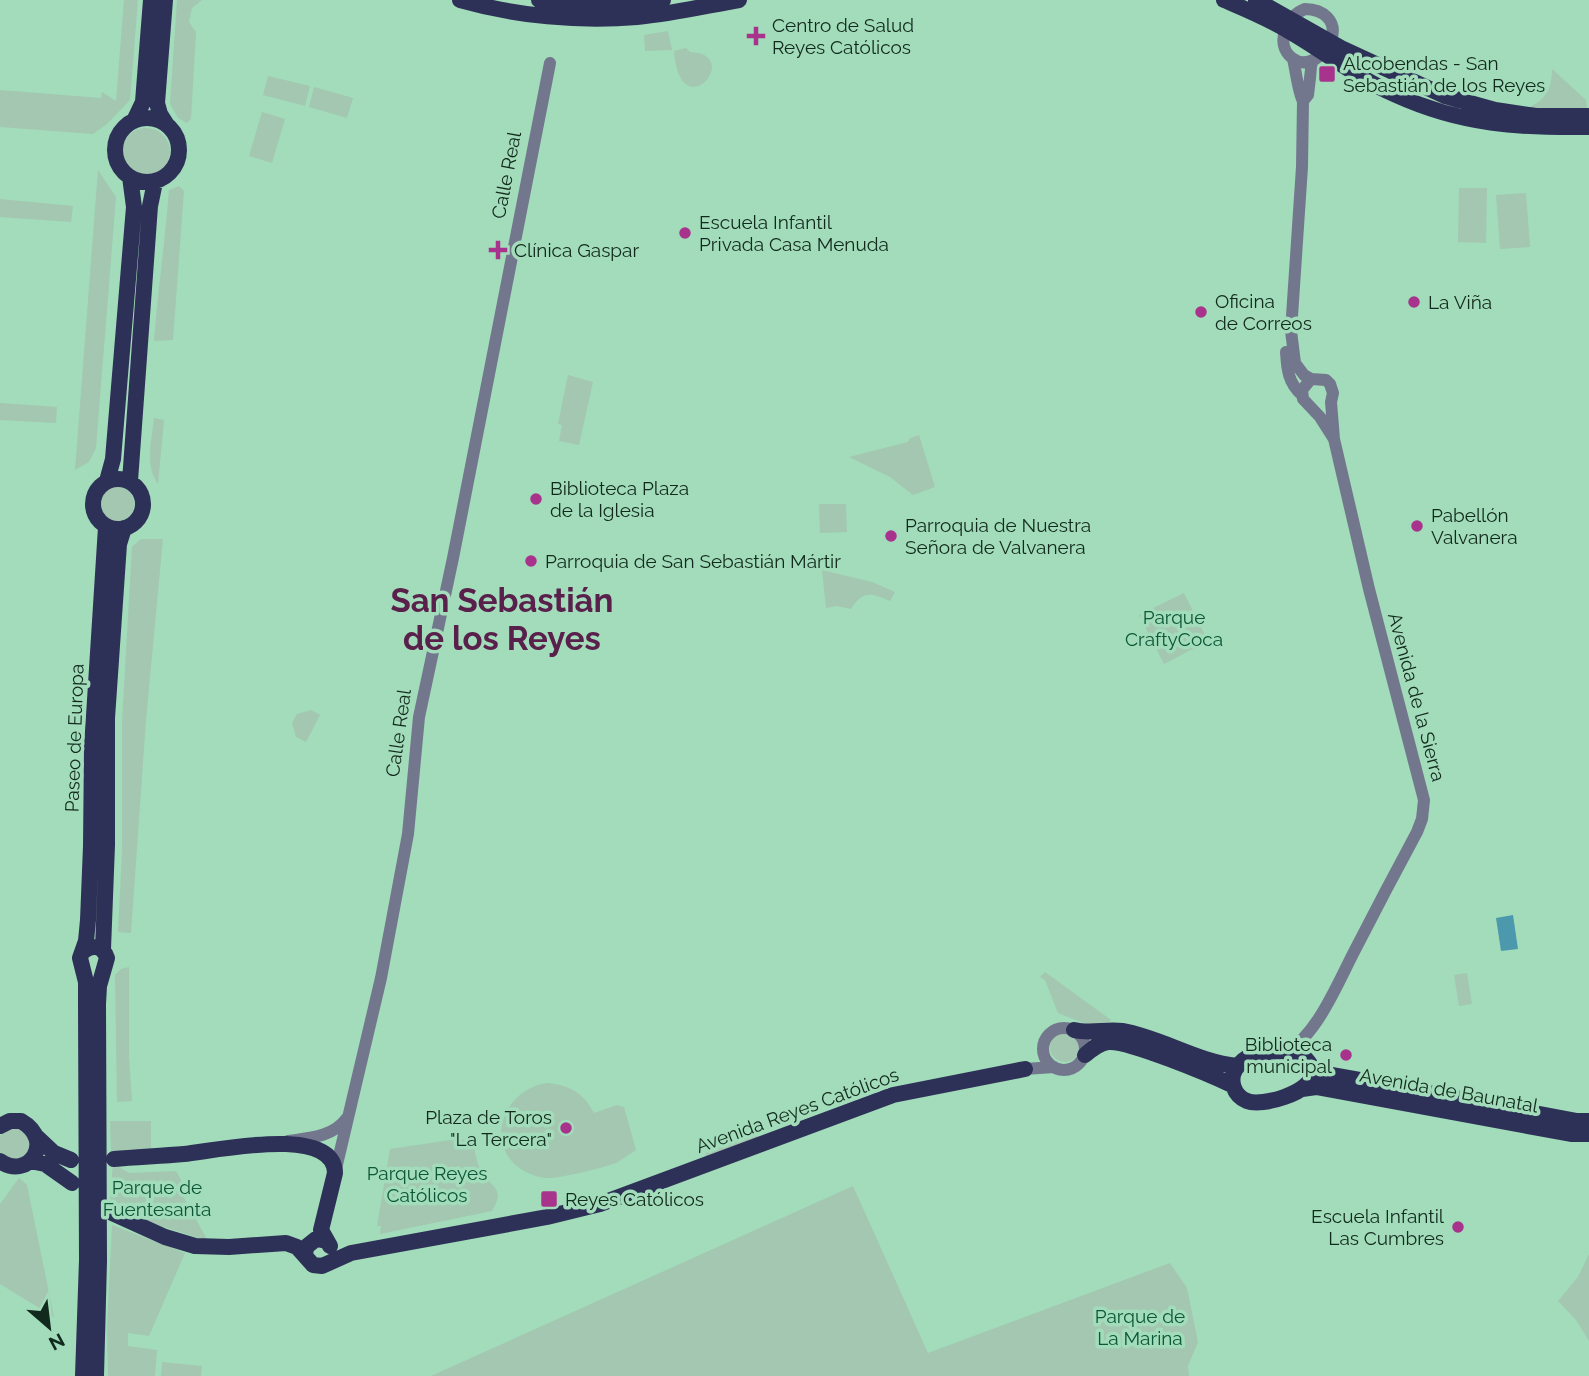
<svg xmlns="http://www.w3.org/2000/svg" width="1589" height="1376" font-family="Raleway,sans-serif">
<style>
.green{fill:#a3c7b1}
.water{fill:#4c98ad}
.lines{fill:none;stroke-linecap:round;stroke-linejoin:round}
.minor{stroke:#73778d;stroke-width:12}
.major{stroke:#2e3157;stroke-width:16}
.poi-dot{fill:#a8338d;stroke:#a2dcba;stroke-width:2.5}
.labels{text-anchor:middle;stroke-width:7;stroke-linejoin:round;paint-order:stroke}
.poi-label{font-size:19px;fill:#122a1d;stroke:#a2dcba;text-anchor:start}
.street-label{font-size:19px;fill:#122a1d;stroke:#a2dcba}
.park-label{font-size:19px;fill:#0b5737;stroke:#a2dcba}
.town-label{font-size:33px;font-weight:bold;fill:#58204a;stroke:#a2dcba}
</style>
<rect width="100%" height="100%" fill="#a2dcba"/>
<path class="green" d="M124,0H138L130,100L107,124L93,134L0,127V90L101,98L102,92L116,101Z
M177,0H202L192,8L189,22L196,32L191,119L187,123L178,118L170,104Z
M668,31L672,50L645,51L644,35Z
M686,48L690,52C745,54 680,130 674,51Z
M1552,69L1586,100L1587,109L1524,110C1544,101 1552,92 1552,69Z
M268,76L310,86L305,106L263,95Z
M314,87L353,98L347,118L309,107Z
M262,112L285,119L272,163L249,156Z
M122 152a24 24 0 1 1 48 0a24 24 0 1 1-48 0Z
M98,170L116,197L96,448L89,462L75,470Z
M179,186L184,191L173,340L154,341C158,290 165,241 169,190Z
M1459,188H1487L1486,243L1458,242Z
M1526,193L1530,247L1500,249L1496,195Z
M0,199L73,206L71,222L0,217Z
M568,375L593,382L579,445L559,441L562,425L558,424Z
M0,403L57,407L56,423L0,420Z
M154,418L164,420L158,484C144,464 152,441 154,418Z
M919,435L935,487L913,495L890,477L849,457L908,442L910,438Z
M98 504a18 18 0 1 1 36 0a18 18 0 1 1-36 0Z
M819,504H846L847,532L820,533Z
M141,539H163L146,720L131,933L118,932L122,851V721L132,547Z
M822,570L872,582L895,592L890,601C871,593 863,590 851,609L837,606L826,608Z
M1184,593L1208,641L1164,664L1139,615Z
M311,710L320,715L306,742L296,737L292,723L297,714Z
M129,967V1057L132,1101L117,1102L115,975L121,969Z
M1045,972L1111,1020L1110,1022L1086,1024L1058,1013L1045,980L1040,977Z
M1467,973L1472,1004L1459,1006L1454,975Z
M1050 1047a15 15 0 1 1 30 0a15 15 0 1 1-30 0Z
M547,1083C569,1085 584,1093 594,1113L617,1105L624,1107L636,1150C630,1154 624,1158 618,1162C608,1167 561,1178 549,1178C542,1178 534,1176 528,1173C482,1151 500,1090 547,1083Z
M110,1121H151V1151L111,1152Z
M-2 1144a16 16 0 1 1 32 0a16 16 0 1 1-32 0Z
M743,1129L761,1138L704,1158L711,1142Z
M457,1139L473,1141C475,1150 476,1161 480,1169C489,1188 507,1186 492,1211L380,1234L381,1226H377L390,1149Z
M113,1163L129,1173L176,1171L187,1191L183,1196L208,1241L136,1218L110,1202Z
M19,1178L27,1185L54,1317L0,1284V1204Z
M853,1186L928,1353L1170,1263L1187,1288L1198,1342L1188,1366L1189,1376H431Z
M112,1225L185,1253L149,1336L128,1333V1346L157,1350L155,1376H108L107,1328Z
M1589,1254V1341L1576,1320L1558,1301L1578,1277Z
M162,1362L202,1366L201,1376H161Z"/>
<path class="water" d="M1513,915L1518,949L1501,951L1496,918Z"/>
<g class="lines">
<path class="minor" d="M1305,9C1323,9 1338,21 1331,40C1326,54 1308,70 1292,58C1274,44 1287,15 1305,9Z
M1293,59C1296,71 1298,92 1303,101L1302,167L1291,331L1295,363L1304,375L1311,379
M1303,101L1308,95L1312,61
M1286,352C1287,369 1288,383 1302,395
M1043 1049a21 21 0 1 1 42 0a21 21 0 1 1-42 0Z
M1288,1051C1319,1032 1339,980 1356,948C1376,909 1396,871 1417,832L1422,819L1424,800L1369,589L1334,439L1331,402L1333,393L1330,384L1326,380L1311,379L1302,390L1303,399L1320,417L1334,439
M1025,1069L1054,1067
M288,1141C310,1138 333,1137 347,1118
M335,1173L381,978L408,834L419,717L453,558L550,63"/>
<path class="major" d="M165,0L157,103L160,114L167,125
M460,0C516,16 579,22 637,17C671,14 705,6 739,0
M539,0L601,6L663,0
M1224,0C1245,9 1267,18 1287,30C1324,51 1357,78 1396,95C1462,125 1519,128 1589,127
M1256,0L1341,48L1445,96L1495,110L1536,116H1589
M115 150a32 32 0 1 1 64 0a32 32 0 1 1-64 0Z
M134,121L143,102L151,0
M93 504a25 25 0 1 1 50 0a25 25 0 1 1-50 0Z
M107,481L113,459L134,207L130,177
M130,481L150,206L155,182
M103,949L107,845V718L119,544L124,528
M84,951C93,944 103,946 107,958L99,986L98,1004L99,1261L96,1376
M1074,1030C1090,1034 1106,1029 1122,1031C1162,1038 1197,1062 1237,1066
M1288,1051L1299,1052C1305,1058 1314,1065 1312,1075C1310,1093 1262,1107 1247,1101C1234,1096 1229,1081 1235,1070C1247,1050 1268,1052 1288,1051Z
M1085,1055C1092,1049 1099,1043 1108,1042C1128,1040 1211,1075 1232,1085
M1312,1067L1320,1073L1354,1079L1577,1121H1589
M1302,1089L1316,1087L1571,1134H1589
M0,1126L10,1121H21C56,1141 28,1181 0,1161
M37,1137L54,1153L71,1160
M114,1159C137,1157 161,1156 184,1154C215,1151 334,1124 335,1173L321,1230L330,1246
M30,1161L45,1164L72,1183
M112,1213L165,1237L195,1246L229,1247L286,1243L297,1247L305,1256
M327,1241L316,1239L306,1247L305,1256L313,1265L322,1266L351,1253L547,1217L600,1204L893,1095L1025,1069
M83,1376L87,1260L86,1004V982L80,958L86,941L88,920L91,846L92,747L106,527"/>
</g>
<g class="poi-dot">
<path d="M752.5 25.5h7v7h7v7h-7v7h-7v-7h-7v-7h7z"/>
<rect x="1318" y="65" width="18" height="18" rx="3.5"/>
<circle cx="685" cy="233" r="7"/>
<path d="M494.5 239.5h7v7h7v7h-7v7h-7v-7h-7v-7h7z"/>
<circle cx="1414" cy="302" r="7"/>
<circle cx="1201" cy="312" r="7"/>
<circle cx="536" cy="499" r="7"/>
<circle cx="1417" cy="526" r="7"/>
<circle cx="891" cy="536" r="7"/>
<circle cx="531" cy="561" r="7"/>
<circle cx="1346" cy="1055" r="7"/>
<circle cx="566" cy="1128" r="7"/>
<rect x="540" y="1190" width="18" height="18" rx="3.5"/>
<circle cx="1458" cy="1227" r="7"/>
</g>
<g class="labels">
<g class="poi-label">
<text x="772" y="32">Centro de Salud<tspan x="772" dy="22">Reyes Católicos</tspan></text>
<text x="1343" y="70">Alcobendas - San<tspan x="1343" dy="22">Sebastián de los Reyes</tspan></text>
<text x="699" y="229">Escuela Infantil<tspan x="699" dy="22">Privada Casa Menuda</tspan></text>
<text x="514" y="257">Clínica Gaspar</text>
<text x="1215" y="308">Oficina<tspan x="1215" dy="22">de Correos</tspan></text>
<text x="1428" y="309">La Viña</text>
<text x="550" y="495">Biblioteca Plaza<tspan x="550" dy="22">de la Iglesia</tspan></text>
<text x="1431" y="522">Pabellón<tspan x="1431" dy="22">Valvanera</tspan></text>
<text x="905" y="532">Parroquia de Nuestra<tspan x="905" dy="22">Señora de Valvanera</tspan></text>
<text x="545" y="568">Parroquia de San Sebastián Mártir</text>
<text x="1332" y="1051" text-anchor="end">Biblioteca<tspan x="1332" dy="22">municipal</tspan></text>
<text x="552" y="1124" text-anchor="end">Plaza de Toros<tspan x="552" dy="22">"La Tercera"</tspan></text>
<text x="565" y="1206">Reyes Católicos</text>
<text x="1444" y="1223" text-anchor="end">Escuela Infantil<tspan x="1444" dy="22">Las Cumbres</tspan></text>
</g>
<g class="street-label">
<text transform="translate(506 175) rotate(-79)" y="7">Calle Real</text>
<text transform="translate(1417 697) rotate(75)" y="7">Avenida de la Sierra</text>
<text transform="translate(398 733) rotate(-82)" y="7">Calle Real</text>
<text transform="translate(74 738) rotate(-88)" y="7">Paseo de Europa</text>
<text transform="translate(1449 1090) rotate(10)" y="7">Avenida de Baunatal</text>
<text transform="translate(797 1110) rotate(-20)" y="7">Avenida Reyes Católicos</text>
</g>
<g class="park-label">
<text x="1174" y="624">Parque<tspan x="1174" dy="22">CraftyCoca</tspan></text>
<text x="427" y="1180">Parque Reyes<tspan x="427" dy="22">Católicos</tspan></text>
<text x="157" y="1194">Parque de<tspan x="157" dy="22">Fuentesanta</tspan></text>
<text x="1140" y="1323">Parque de<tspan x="1140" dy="22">La Marina</tspan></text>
</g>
<g class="town-label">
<text x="502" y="612">San Sebastián<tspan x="502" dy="38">de los Reyes</tspan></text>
</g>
</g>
<g transform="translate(49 1327) rotate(152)" stroke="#a2dcba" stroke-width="5" paint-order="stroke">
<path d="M0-5L12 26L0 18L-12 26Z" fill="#122a1d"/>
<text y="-10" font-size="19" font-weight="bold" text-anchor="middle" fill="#122a1d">N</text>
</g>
</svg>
